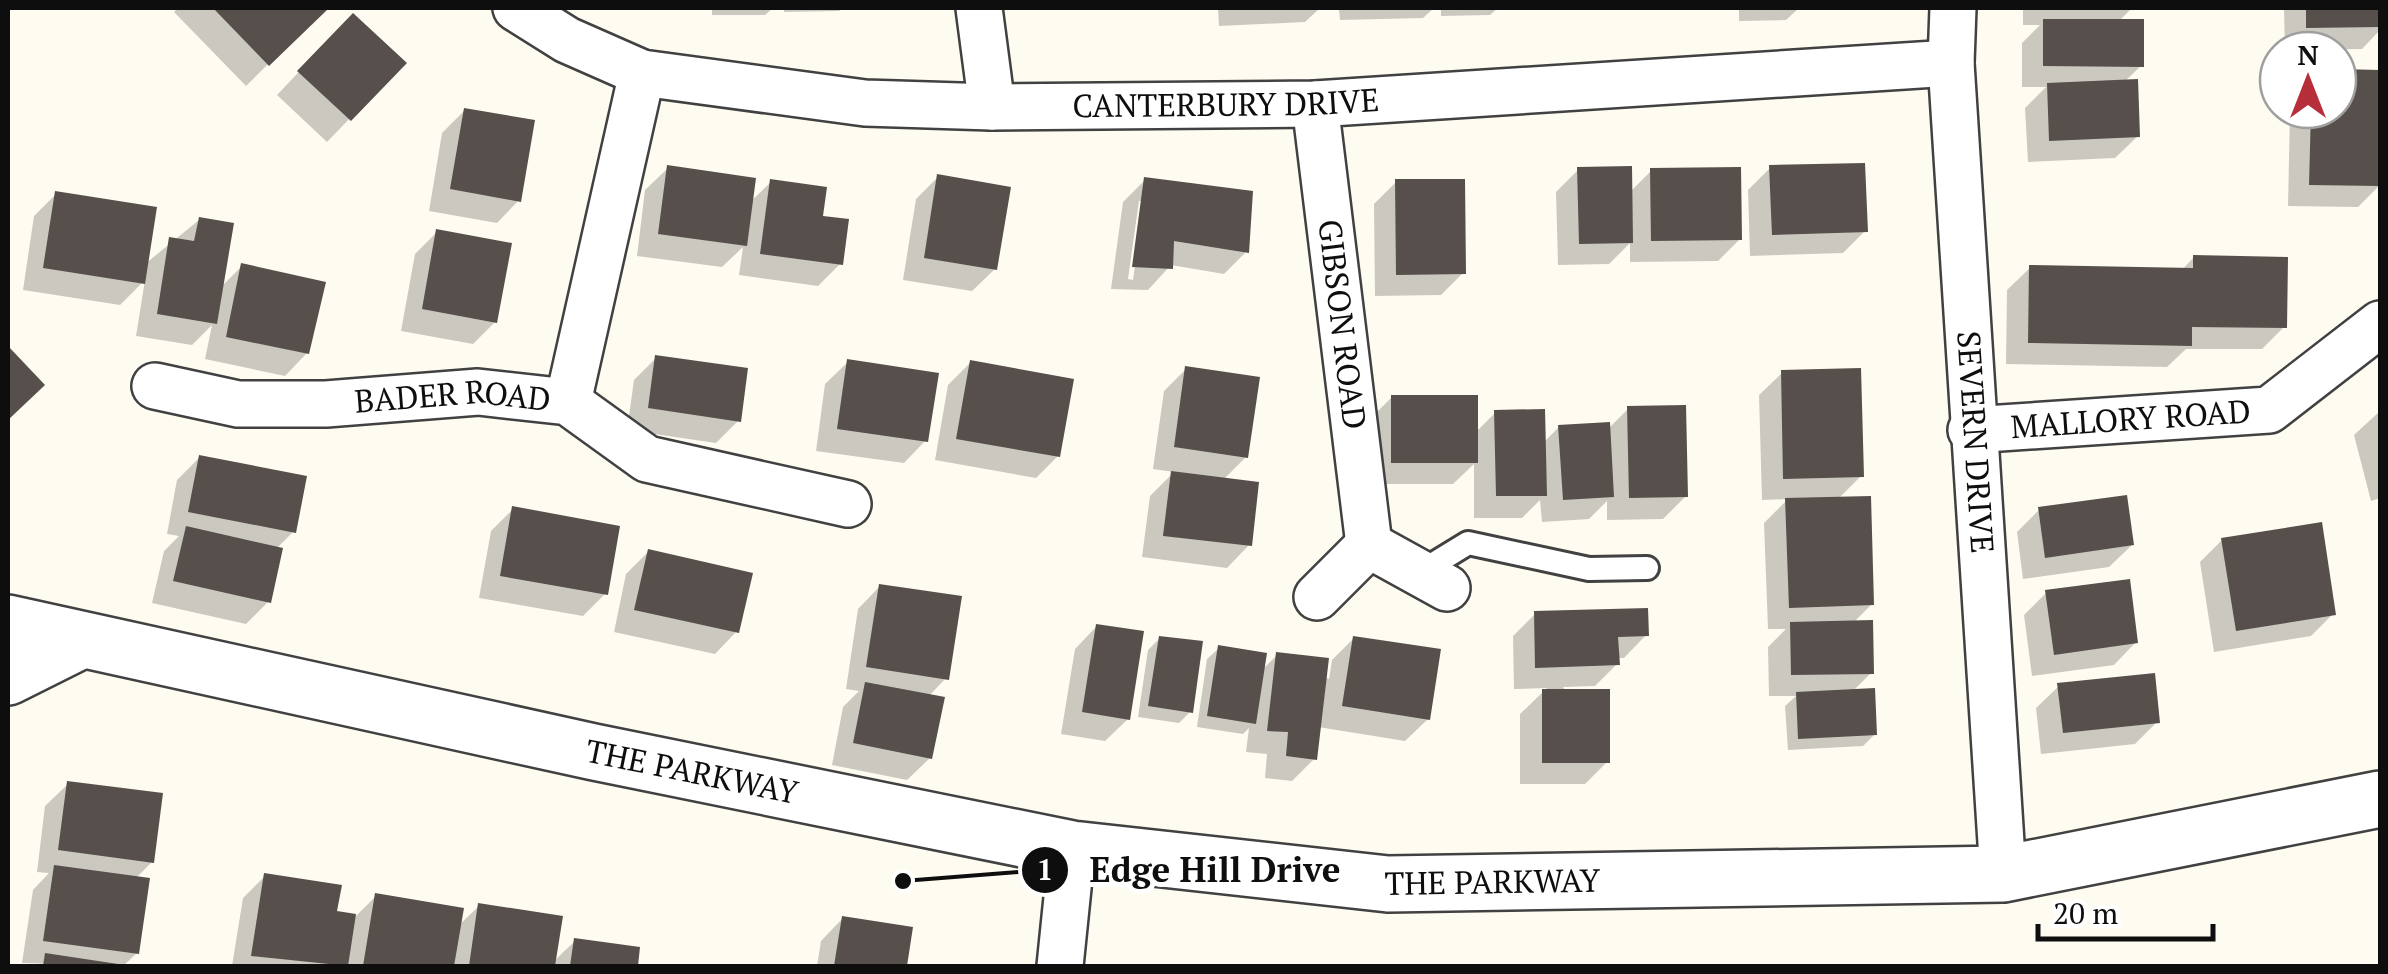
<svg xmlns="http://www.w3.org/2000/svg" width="2388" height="974" font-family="'PT Serif',serif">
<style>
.shadow{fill:#0003;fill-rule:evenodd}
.building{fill:#564f4b}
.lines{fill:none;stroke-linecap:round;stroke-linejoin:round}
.service-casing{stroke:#414141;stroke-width:28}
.minor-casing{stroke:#414141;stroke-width:50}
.tertiary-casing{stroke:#414141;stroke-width:60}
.service{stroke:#fff;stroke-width:22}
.minor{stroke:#fff;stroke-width:45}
.tertiary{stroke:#fff;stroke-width:55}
.labels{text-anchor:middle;stroke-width:10;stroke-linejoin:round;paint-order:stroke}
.street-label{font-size:32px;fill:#0e0e0e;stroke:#fff}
.leader{fill:none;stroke:#0e0e0e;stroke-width:4}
.callout-dot{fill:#0e0e0e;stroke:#fff;stroke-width:4}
.mark-label{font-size:30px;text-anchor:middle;font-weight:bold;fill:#fff}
.callout-label{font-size:35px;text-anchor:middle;font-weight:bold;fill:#0e0e0e;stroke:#fff;stroke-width:10;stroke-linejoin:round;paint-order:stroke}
</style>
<rect width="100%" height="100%" fill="#fefbf0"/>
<path class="shadow" d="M178,8H321L323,10L246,86L174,12Z
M712,8H773L765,15H712Z
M784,8H843L839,11L784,12Z
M1218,8H1320L1305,22L1219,26Z
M1339,8H1434L1423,18L1340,20Z
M1441,8H1498L1490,15L1441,16Z
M1739,8H1799L1786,20L1739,21Z
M2023,8H2132L2119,21L2141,66L2124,82L2138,136L2115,158L2028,162L2025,108L2046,87H2022V43L2040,25H2023Z
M2284,8H2380V30L2362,49L2285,50Z
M331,38L403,63L327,142L277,95Z
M2338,72L2380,73V185L2358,207L2288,206L2290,110H2338Z
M465,110L519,200L497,223L429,211L442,133Z
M668,168L750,202L771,182L820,219L840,264L818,286L739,275L743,247L722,267L637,256L645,190Z
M1770,168L1865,231L1843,253L1750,256L1748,190Z
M1578,170L1630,192L1651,171L1740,239L1718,261L1630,262V243L1609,264L1558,265L1556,192Z
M938,177L995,269L972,291L903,280L916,199Z
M1145,180L1246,252L1224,274L1171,265L1148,290L1111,289L1123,202ZM1139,201H1144L1133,280L1128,279Z
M1396,182L1463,273L1441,295L1375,296L1374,204Z
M56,194L145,264L199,220L220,288L242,266L307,353L285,376L205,359L212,325L192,345L136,336L145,280L120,305L23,290L34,216Z
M437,232L495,322L473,344L401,331L415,254Z
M2194,257L2284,327L2262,349H2186L2167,367L2006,364L2007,290L2030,268L2181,271Z
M656,358L738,421L716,443L627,430L634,380Z
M848,362L926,440L904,463L816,451L825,384Z
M970,363L1058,456L1036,478L935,460L948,385Z
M1186,369L1246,457L1223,480L1249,545L1227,568L1142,557L1150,496L1174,472L1153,469L1164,391Z
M1782,373L1861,476L1837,500L1872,604L1853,623L1871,673L1852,692L1875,734L1863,746L1788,750L1785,706L1796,696H1769L1768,647L1786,629H1768L1764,523L1788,499L1762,500L1759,395Z
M1392,397L1475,433L1495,413L1543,443L1559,427L1608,429L1628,409L1686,496L1663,519L1607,520V501L1589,519L1542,522L1540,500L1522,518H1474V464L1453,484H1370V419Z
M2380,411V498L2371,501L2354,435Z
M199,458L294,531L276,549L268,602L246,624L152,603L164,551L179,536L167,534L177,480Z
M513,509L605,594L583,616L479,598L491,531Z
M2039,510L2132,545L2109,567L2023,579L2017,532Z
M2222,540L2333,614L2311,636L2214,652L2200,562Z
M648,552L737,631L715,654L614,632L626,574Z
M880,586L946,678L928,697L930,758L907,780L832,765L843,707L859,691L846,689L858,609Z
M2046,593L2136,642L2114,665L2032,676L2024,615Z
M1535,614L1646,635L1624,658H1617V664L1595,686L1563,687L1607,762L1585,784H1520V714L1547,688L1514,689L1513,636Z
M1097,626L1128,719L1105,741L1061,734L1075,649Z
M1160,638L1190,712L1179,723L1138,717L1148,650Z
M1354,638L1428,719L1405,741L1318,727L1314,759L1292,781L1265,778L1267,754L1246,752L1249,728L1243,734L1197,727L1207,659L1219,648L1262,670L1277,655L1329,679L1332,660Z
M2059,686L2157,722L2135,744L2041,754L2036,708Z
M68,784L152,862L135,879L137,953L123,966L22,963L33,890L49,873L37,872L45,806Z
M265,876L335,913L356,916L376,896L458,926L479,906L553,962L575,941L638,949L635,966H232L243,898Z
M843,918L910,929L904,966H817L821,941Z"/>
<path class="building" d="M213,8H325L327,10L269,66Z
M2306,8H2380V27L2306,28Z
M353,13L407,63L351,121L297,71Z
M2043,19H2144V67L2043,66Z
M2338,69L2380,70V186L2309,185L2311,110H2338Z
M2138,79L2140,137L2049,141L2047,83Z
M464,108L535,120L521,202L450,189Z
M1865,163L1868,232L1772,235L1769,165Z
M667,165L756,178L747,246L658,234Z
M1632,166L1633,243L1579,244L1577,167Z
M1741,167L1742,240L1651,241L1650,168Z
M937,174L1011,187L997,270L924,258Z
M1144,177L1253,191L1249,253L1174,241L1173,269L1132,267Z
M770,179L827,187L823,216L849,219L843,265L760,254Z
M1395,179H1465L1466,274L1396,275Z
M55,191L157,207L145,284L43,268Z
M199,217L234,223L217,324L157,314L169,237L194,241Z
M436,229L512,243L497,323L422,309Z
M2193,255L2288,257L2287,328L2192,327V346L2028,343L2029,265L2193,268Z
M241,263L326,282L309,354L226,337Z
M8,346L45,385L8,420Z
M655,355L748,368L741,422L648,408Z
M847,359L939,373L928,442L837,429Z
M970,360L1074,379L1060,457L956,439Z
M1185,366L1260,377L1248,458L1174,447Z
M1861,368L1864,477L1783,479L1781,370Z
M1391,395H1478V463H1391Z
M1686,405L1688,497L1629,498L1627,406Z
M1545,409L1547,496H1496L1494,410Z
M1610,422L1614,497L1563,500L1558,425Z
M199,455L307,476L296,533L188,512Z
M1171,471L1259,482L1252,546L1163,536Z
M2127,495L2134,545L2045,558L2038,507Z
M1871,496L1874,605L1789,608L1785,498Z
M512,506L620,526L608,595L500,576Z
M2322,522L2336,615L2236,631L2221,538Z
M186,526L283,548L271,603L173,581Z
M648,549L753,573L739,633L634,610Z
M2130,579L2138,643L2054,655L2045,590Z
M879,584L962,596L949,680L866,667Z
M1648,608L1649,636L1618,637L1620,665L1535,668L1534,611Z
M1873,620L1874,674L1791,675L1790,622Z
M1096,624L1144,631L1130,720L1082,712Z
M1159,636L1203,641L1193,713L1148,706Z
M1353,636L1441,649L1430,720L1342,706Z
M1218,645L1267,653L1256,724L1207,716Z
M1276,652L1329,658L1317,760L1286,756L1288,732L1267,731Z
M2155,673L2160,723L2063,733L2057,683Z
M865,682L945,697L932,759L853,743Z
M1875,688L1877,735L1798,739L1796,692Z
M1542,689H1610V763H1542Z
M67,781L163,793L154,863L58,850Z
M54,865L150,878L139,954L43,941Z
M264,873L342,885L337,911L356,914L348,966L251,956Z
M375,893L464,908L454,966H363Z
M478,903L563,916L555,966H469Z
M842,916L913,927L907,966H834Z
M574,938L640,947L638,966H570Z
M45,953L118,964V966H43Z"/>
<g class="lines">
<g class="service-casing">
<path id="service" d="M1419,573L1468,543L1589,569L1647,568"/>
</g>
<g class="minor-casing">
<g id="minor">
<path id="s1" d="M516,8L567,40L642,73L865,103L992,107L1315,104L1951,63"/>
<path d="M979,8L992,107"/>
<path id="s2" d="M1953,8L1951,63L2003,874"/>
<path id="s3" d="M1315,104L1369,545"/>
<path id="s4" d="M155,386L238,404H326L478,392L568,402L647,459L848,504"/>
<path d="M568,402L642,73"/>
<path id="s5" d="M1971,430L2269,410L2380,324"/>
<path d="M1317,597L1369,545L1447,588"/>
<path d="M1060,966L1072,849"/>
</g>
</g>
<g class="tertiary-casing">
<g id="tertiary">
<path id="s6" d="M8,623L594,752L1072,849L1388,884L2003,874L2380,799"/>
<path d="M8,677L80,641"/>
</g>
</g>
<use href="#service" class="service"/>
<use href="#minor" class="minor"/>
<use href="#tertiary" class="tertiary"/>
</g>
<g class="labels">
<g class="street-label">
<text dy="11" stroke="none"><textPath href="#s1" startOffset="728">CANTERBURY DRIVE</textPath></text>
<text dy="11" stroke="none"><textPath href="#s3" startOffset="222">GIBSON ROAD</textPath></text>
<text dy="11" stroke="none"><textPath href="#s4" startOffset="300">BADER ROAD</textPath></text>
<text dy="11" stroke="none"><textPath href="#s5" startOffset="160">MALLORY ROAD</textPath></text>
<text dy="11" stroke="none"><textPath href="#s2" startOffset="435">SEVERN DRIVE</textPath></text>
<text dy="11" stroke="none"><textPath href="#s6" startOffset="700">THE PARKWAY</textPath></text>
<text dy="11" stroke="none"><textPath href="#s6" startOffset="1510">THE PARKWAY</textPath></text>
</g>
</g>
<path class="leader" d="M903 881L1045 870"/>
<g class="callout-dot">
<circle cx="903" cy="881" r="10"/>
<circle cx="1045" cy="870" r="25"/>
</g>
<g class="mark-label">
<text x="1045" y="880">1</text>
</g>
<g class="callout-label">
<text x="1215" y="882">Edge Hill Drive</text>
</g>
<rect width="2388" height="974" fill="none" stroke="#0e0e0e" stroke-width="20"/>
<g transform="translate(2308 80)"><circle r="48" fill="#ffffff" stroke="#9f9f9f" stroke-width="2.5"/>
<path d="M0-8L18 38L0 25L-18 38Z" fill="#b62e3a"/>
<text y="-15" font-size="28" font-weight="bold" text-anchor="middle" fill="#0e0e0e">N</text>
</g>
<path d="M2038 924v15h175v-15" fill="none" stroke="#0e0e0e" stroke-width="5"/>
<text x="2053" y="924" font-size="30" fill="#0e0e0e" stroke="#ffffff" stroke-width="8" paint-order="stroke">20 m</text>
</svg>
